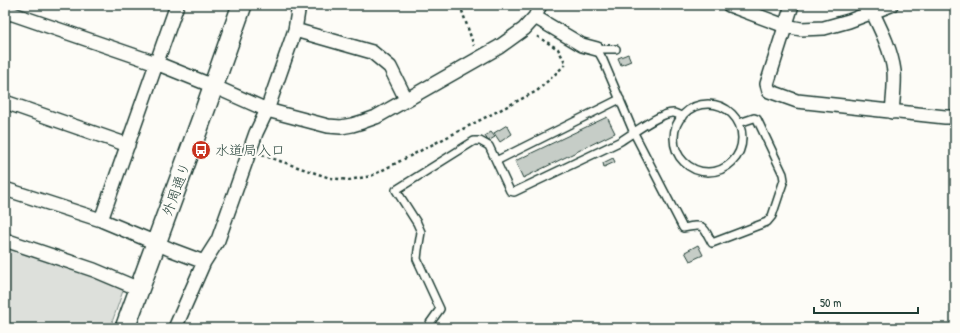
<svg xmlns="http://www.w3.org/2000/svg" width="960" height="333" font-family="'Patrick Hand','Klee One',sans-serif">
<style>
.green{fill:#dde0db;stroke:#7e8e88}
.building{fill:#c6cdc7;stroke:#1f3d34}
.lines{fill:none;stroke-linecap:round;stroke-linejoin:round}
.lane-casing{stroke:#1f3d34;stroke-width:10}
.street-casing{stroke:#1f3d34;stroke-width:16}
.secondary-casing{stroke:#1f3d34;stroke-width:22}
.path{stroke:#1f3d34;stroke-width:2.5;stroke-dasharray:3 3;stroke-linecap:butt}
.lane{stroke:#fdfcf7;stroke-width:7}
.street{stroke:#fdfcf7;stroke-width:13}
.secondary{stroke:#fdfcf7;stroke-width:19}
.labels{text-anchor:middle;stroke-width:4;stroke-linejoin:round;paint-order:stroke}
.poi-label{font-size:14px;fill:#1f3d34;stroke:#fdfcf7;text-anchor:start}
.street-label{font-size:14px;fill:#1f3d34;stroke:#fdfcf7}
</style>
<rect width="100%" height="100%" fill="#fdfcf7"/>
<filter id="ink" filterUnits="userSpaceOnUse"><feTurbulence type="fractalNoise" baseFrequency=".025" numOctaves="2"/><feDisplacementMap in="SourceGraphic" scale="8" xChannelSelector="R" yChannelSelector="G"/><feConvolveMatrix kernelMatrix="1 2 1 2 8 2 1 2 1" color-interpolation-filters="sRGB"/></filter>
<g filter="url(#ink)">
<path class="green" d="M5,244L124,288L110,328H5Z"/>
<path class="building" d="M628,54L631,61L621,65L618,58Z
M607,117L615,133L523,178L515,161Z
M507,125L512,134L500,142L494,133Z
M491,132L495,137L488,141L485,136Z
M613,158L615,162L604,167L603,163Z
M698,245L703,255L690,261L685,252Z"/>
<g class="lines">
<g class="lane-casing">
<path id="lane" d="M616,49H597L603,60L634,133L683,228C704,224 702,224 712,243L767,222L772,216L784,180L783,174L757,119L754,118L739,123
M674 138a34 34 0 1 1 68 0a34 34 0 1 1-68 0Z
M496,161L620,99
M432,327L430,323L440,309L417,259L418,250L421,232L417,223L396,190L474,141H480L489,146L510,191L514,192L619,142C632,134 659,113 673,113C676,113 679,115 682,117"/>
</g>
<g class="street-casing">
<path id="street" d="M729,5L785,26L801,29L824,28L849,21L891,5
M792,5L767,84L769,91L797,101L945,117H955
M869,5C879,26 891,48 894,71C895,85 893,99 892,112
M5,13L13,14L156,63L213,86L267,110L328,126L341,127L352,125L362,122L376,117L499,47L524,29L535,17L540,5
M535,17L582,45L597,49
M295,30L372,52L390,67L406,99
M5,102L128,145
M5,189L101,220L156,243L172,250L204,262
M101,220L177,5
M5,240L94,270L139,289
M175,328L204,262L218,240L256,133L267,110L295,30L299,5"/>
</g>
<g class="secondary-casing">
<path id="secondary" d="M125,328L206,107L242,5"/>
</g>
<path class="path" d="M460,5L474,46
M262,155L330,178L349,180L371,176L537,91L566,64L558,49L535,35"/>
<use href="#lane" class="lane"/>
<use href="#street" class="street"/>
<use href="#secondary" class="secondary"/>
</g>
</g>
<defs>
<g id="bus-disc" transform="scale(1)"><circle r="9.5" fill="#c8321e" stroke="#fdfcf7"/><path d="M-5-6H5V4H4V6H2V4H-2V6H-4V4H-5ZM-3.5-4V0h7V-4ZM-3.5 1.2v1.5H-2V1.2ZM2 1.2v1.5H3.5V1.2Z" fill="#fff"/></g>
</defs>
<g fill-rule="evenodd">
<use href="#bus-disc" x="201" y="150"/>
</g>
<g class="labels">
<g class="poi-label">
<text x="215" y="155">水道局入口</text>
</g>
<g class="street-label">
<text transform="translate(176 189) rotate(-70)" y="5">外周通り</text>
</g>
</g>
<rect width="960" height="333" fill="none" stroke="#fdfcf7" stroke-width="20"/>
<rect x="10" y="10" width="940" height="313" fill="none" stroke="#1f3d34" stroke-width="1.5" filter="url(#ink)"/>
<path d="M814 307v6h104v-6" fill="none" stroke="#1f3d34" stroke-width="2"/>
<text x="820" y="307" font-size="12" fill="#1f3d34" stroke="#fdfcf7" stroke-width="3" paint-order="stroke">50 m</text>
</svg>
